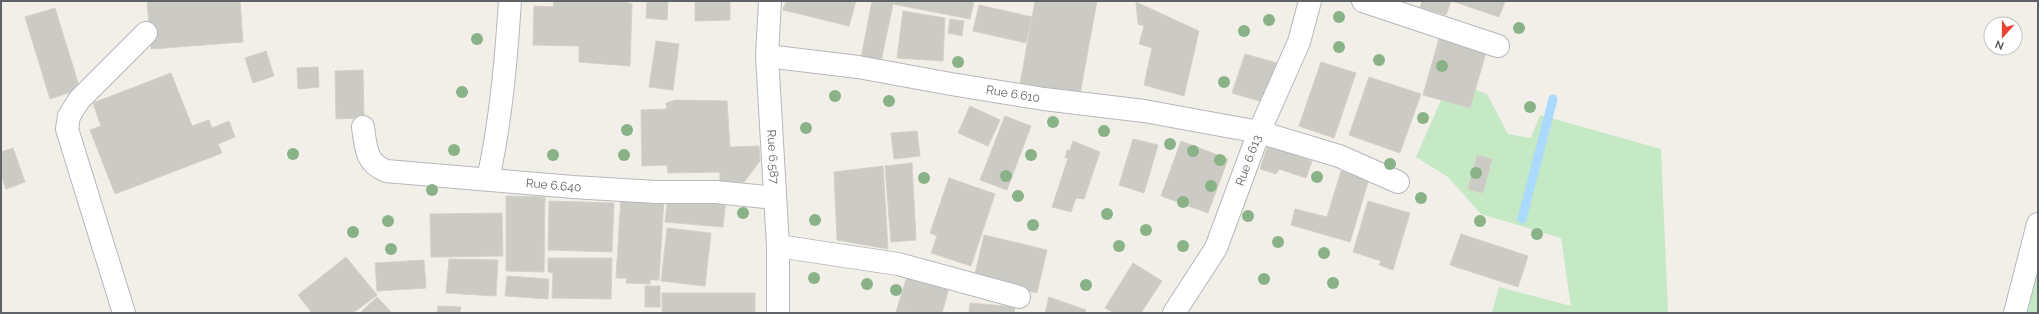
<svg xmlns="http://www.w3.org/2000/svg" width="2039" height="314" font-family="Raleway,sans-serif">
<style>
.green{fill:#c5e8c5}
.lines{fill:none;stroke-linecap:round;stroke-linejoin:round}
.stream{stroke:#aadaff;stroke-width:9}
.building{fill:#cccac5;stroke:#d6d1c6}
.minor-casing{stroke:#b5b8bc;stroke-width:24}
.minor{stroke:#fff;stroke-width:22}
.tree{fill:#89b387}
.labels{text-anchor:middle;stroke-width:3;stroke-linejoin:round;paint-order:stroke}
.street-label{font-size:12px;fill:#5f6368;stroke:#fff}
</style>
<rect width="100%" height="100%" fill="#f1efe8"/>
<path class="green" d="M1450,80L1487,94L1508,134L1531,138L1540,115L1661,149L1668,313H1492L1499,287L1571,306L1561,238L1481,214L1448,177L1416,157Z
M2038,222V313H2004Z"/>
<g class="lines">
<path class="stream" d="M1522,219L1553,99"/>
</g>
<path class="building" d="M147,1H240L243,42L151,49Z
M554,1H625L632,4L630,66L579,62V46L533,45L534,6L553,7Z
M647,1H668L667,20L646,18Z
M695,1H730V20L695,21Z
M786,1H856L849,26L783,10Z
M872,1H974L970,19L893,4L881,62L861,58Z
M1035,1H1097L1080,94L1020,84Z
M1422,1H1451L1446,15L1420,8Z
M1452,1H1505L1499,17Z
M1136,2L1199,31L1184,96L1144,85L1152,48L1139,44L1144,26L1138,24Z
M979,5L1032,17L1026,43L973,31Z
M55,8L80,89L50,99L25,17Z
M903,11L945,18L943,61L897,58Z
M950,19L964,21L962,36L948,33Z
M1440,35L1487,49L1470,108L1423,95Z
M656,41L679,44L673,90L649,87Z
M266,51L274,76L253,83L245,58Z
M1245,54L1284,65L1269,104L1232,93Z
M1321,62L1356,73L1334,138L1299,126Z
M318,67L319,87L298,89L297,68Z
M363,70L364,118L336,119L335,71Z
M171,73L192,126L209,120L212,128L229,121L235,137L218,144L222,153L115,194L90,130L101,126L93,103Z
M1369,77L1421,94L1400,153L1349,135Z
M675,100L727,101L730,147L759,146L760,161L744,182H720V172L668,173L667,165L642,166L641,110L667,109L666,103Z
M970,106L1000,120L988,146L958,133Z
M1005,116L1031,126L1007,190L980,180Z
M917,131L920,156L894,159L891,133Z
M1133,139L1158,145L1144,193L1119,185Z
M1073,141L1100,152L1084,199L1076,198L1071,212L1052,207L1068,158H1065L1067,150H1070Z
M1181,141L1228,159L1208,213L1161,196Z
M1268,145L1312,161L1306,178L1279,169L1276,174L1260,169Z
M13,148L25,182L6,189L1,175V152Z
M1477,155L1492,159L1483,193L1468,189Z
M912,163L916,240L891,242L885,166Z
M883,166L888,249L837,240L834,172Z
M1341,171L1369,179L1350,242L1291,225L1295,209L1327,217Z
M949,178L995,194L971,266L931,253L937,236L930,233Z
M668,194L726,199L723,227L665,222Z
M506,196L545,197L544,272L506,271Z
M621,196L664,199L659,280H650V284L626,283L627,278H616Z
M549,201L614,203L612,252L548,250Z
M1368,201L1410,213L1393,270L1379,265L1381,261L1353,252Z
M502,213L503,256L431,257L430,214Z
M667,228L711,233L705,286L661,281Z
M1461,234L1528,256L1518,287L1450,265Z
M984,235L1047,250L1037,293L974,278Z
M346,257L377,295L353,313H312L298,295Z
M548,258H612L611,299L552,298L553,273L548,272Z
M449,259L498,260L496,296L446,293Z
M424,260L426,288L377,291L375,263Z
M1133,263L1162,281L1141,313H1114L1105,308Z
M909,270L951,281L942,313L896,312Z
M507,276L549,279L548,299L505,296Z
M645,286H660V307H645Z
M662,293H755V313H662Z
M377,297L392,313H360Z
M1049,297L1086,310L1085,313H1045Z
M970,303L1015,307L1014,313H969Z
M438,306L461,307L460,313H437Z"/>
<g class="lines">
<g class="minor-casing">
<g id="minor">
<path id="s1" d="M770,1L767,56L778,246V313"/>
<path d="M1363,1L1498,46"/>
<path id="s2" d="M767,56L858,67L951,84L1044,99L1144,111L1259,132L1339,156L1398,182"/>
<path id="s3" d="M363,127C366,147 365,162 386,171L573,187L656,192H716L775,198"/>
<path d="M488,179C501,120 506,61 510,1"/>
<path d="M778,246L898,264L1019,297"/>
<path d="M124,313L67,129L69,116L79,100L146,33"/>
<path id="s4" d="M1174,313L1216,248L1259,132L1299,42L1310,1"/>
<path d="M2015,313L2038,224"/>
</g>
</g>
<use href="#minor" class="minor"/>
</g>
<g class="tree">
<circle cx="1339" cy="17" r="6"/>
<circle cx="1269" cy="20" r="6"/>
<circle cx="1519" cy="28" r="6"/>
<circle cx="1244" cy="31" r="6"/>
<circle cx="477" cy="39" r="6"/>
<circle cx="1339" cy="47" r="6"/>
<circle cx="1379" cy="60" r="6"/>
<circle cx="958" cy="62" r="6"/>
<circle cx="1442" cy="66" r="6"/>
<circle cx="1224" cy="82" r="6"/>
<circle cx="462" cy="92" r="6"/>
<circle cx="835" cy="96" r="6"/>
<circle cx="889" cy="101" r="6"/>
<circle cx="1530" cy="107" r="6"/>
<circle cx="1423" cy="118" r="6"/>
<circle cx="1053" cy="122" r="6"/>
<circle cx="806" cy="128" r="6"/>
<circle cx="627" cy="130" r="6"/>
<circle cx="1104" cy="131" r="6"/>
<circle cx="1170" cy="144" r="6"/>
<circle cx="454" cy="150" r="6"/>
<circle cx="1193" cy="151" r="6"/>
<circle cx="293" cy="154" r="6"/>
<circle cx="553" cy="155" r="6"/>
<circle cx="624" cy="155" r="6"/>
<circle cx="1031" cy="155" r="6"/>
<circle cx="1220" cy="160" r="6"/>
<circle cx="1390" cy="164" r="6"/>
<circle cx="1476" cy="173" r="6"/>
<circle cx="1006" cy="176" r="6"/>
<circle cx="1317" cy="177" r="6"/>
<circle cx="924" cy="178" r="6"/>
<circle cx="1211" cy="186" r="6"/>
<circle cx="432" cy="190" r="6"/>
<circle cx="1018" cy="196" r="6"/>
<circle cx="1421" cy="198" r="6"/>
<circle cx="1183" cy="202" r="6"/>
<circle cx="743" cy="213" r="6"/>
<circle cx="1107" cy="214" r="6"/>
<circle cx="1248" cy="216" r="6"/>
<circle cx="815" cy="220" r="6"/>
<circle cx="388" cy="221" r="6"/>
<circle cx="1480" cy="221" r="6"/>
<circle cx="1033" cy="225" r="6"/>
<circle cx="1146" cy="230" r="6"/>
<circle cx="353" cy="232" r="6"/>
<circle cx="1537" cy="234" r="6"/>
<circle cx="1278" cy="242" r="6"/>
<circle cx="1119" cy="246" r="6"/>
<circle cx="1183" cy="246" r="6"/>
<circle cx="391" cy="249" r="6"/>
<circle cx="1324" cy="253" r="6"/>
<circle cx="814" cy="278" r="6"/>
<circle cx="1264" cy="279" r="6"/>
<circle cx="1333" cy="283" r="6"/>
<circle cx="867" cy="284" r="6"/>
<circle cx="1086" cy="285" r="6"/>
<circle cx="896" cy="290" r="6"/>
</g>
<g class="labels">
<g class="street-label">
<text dy="4" stroke="none"><textPath href="#s2" startOffset="249">Rue 6.610</textPath></text>
<text dy="4" stroke="none"><textPath href="#s1" startOffset="156">Rue 6.587</textPath></text>
<text dy="4" stroke="none"><textPath href="#s4" startOffset="171">Rue 6.613</textPath></text>
<text dy="4" stroke="none"><textPath href="#s3" startOffset="221">Rue 6.640</textPath></text>
</g>
</g>
<rect width="2039" height="314" fill="none" stroke="#5f6368" stroke-width="4"/>
<g transform="translate(2003 36) rotate(201)"><circle r="19" fill="#ffffff" stroke="#bfc1c3"/>
<path d="M0-3L7 15L0 10L-7 15Z" fill="#ea4335"/>
<text y="-6" font-size="11" font-weight="bold" text-anchor="middle" fill="#5f6368">N</text>
</g>
</svg>
